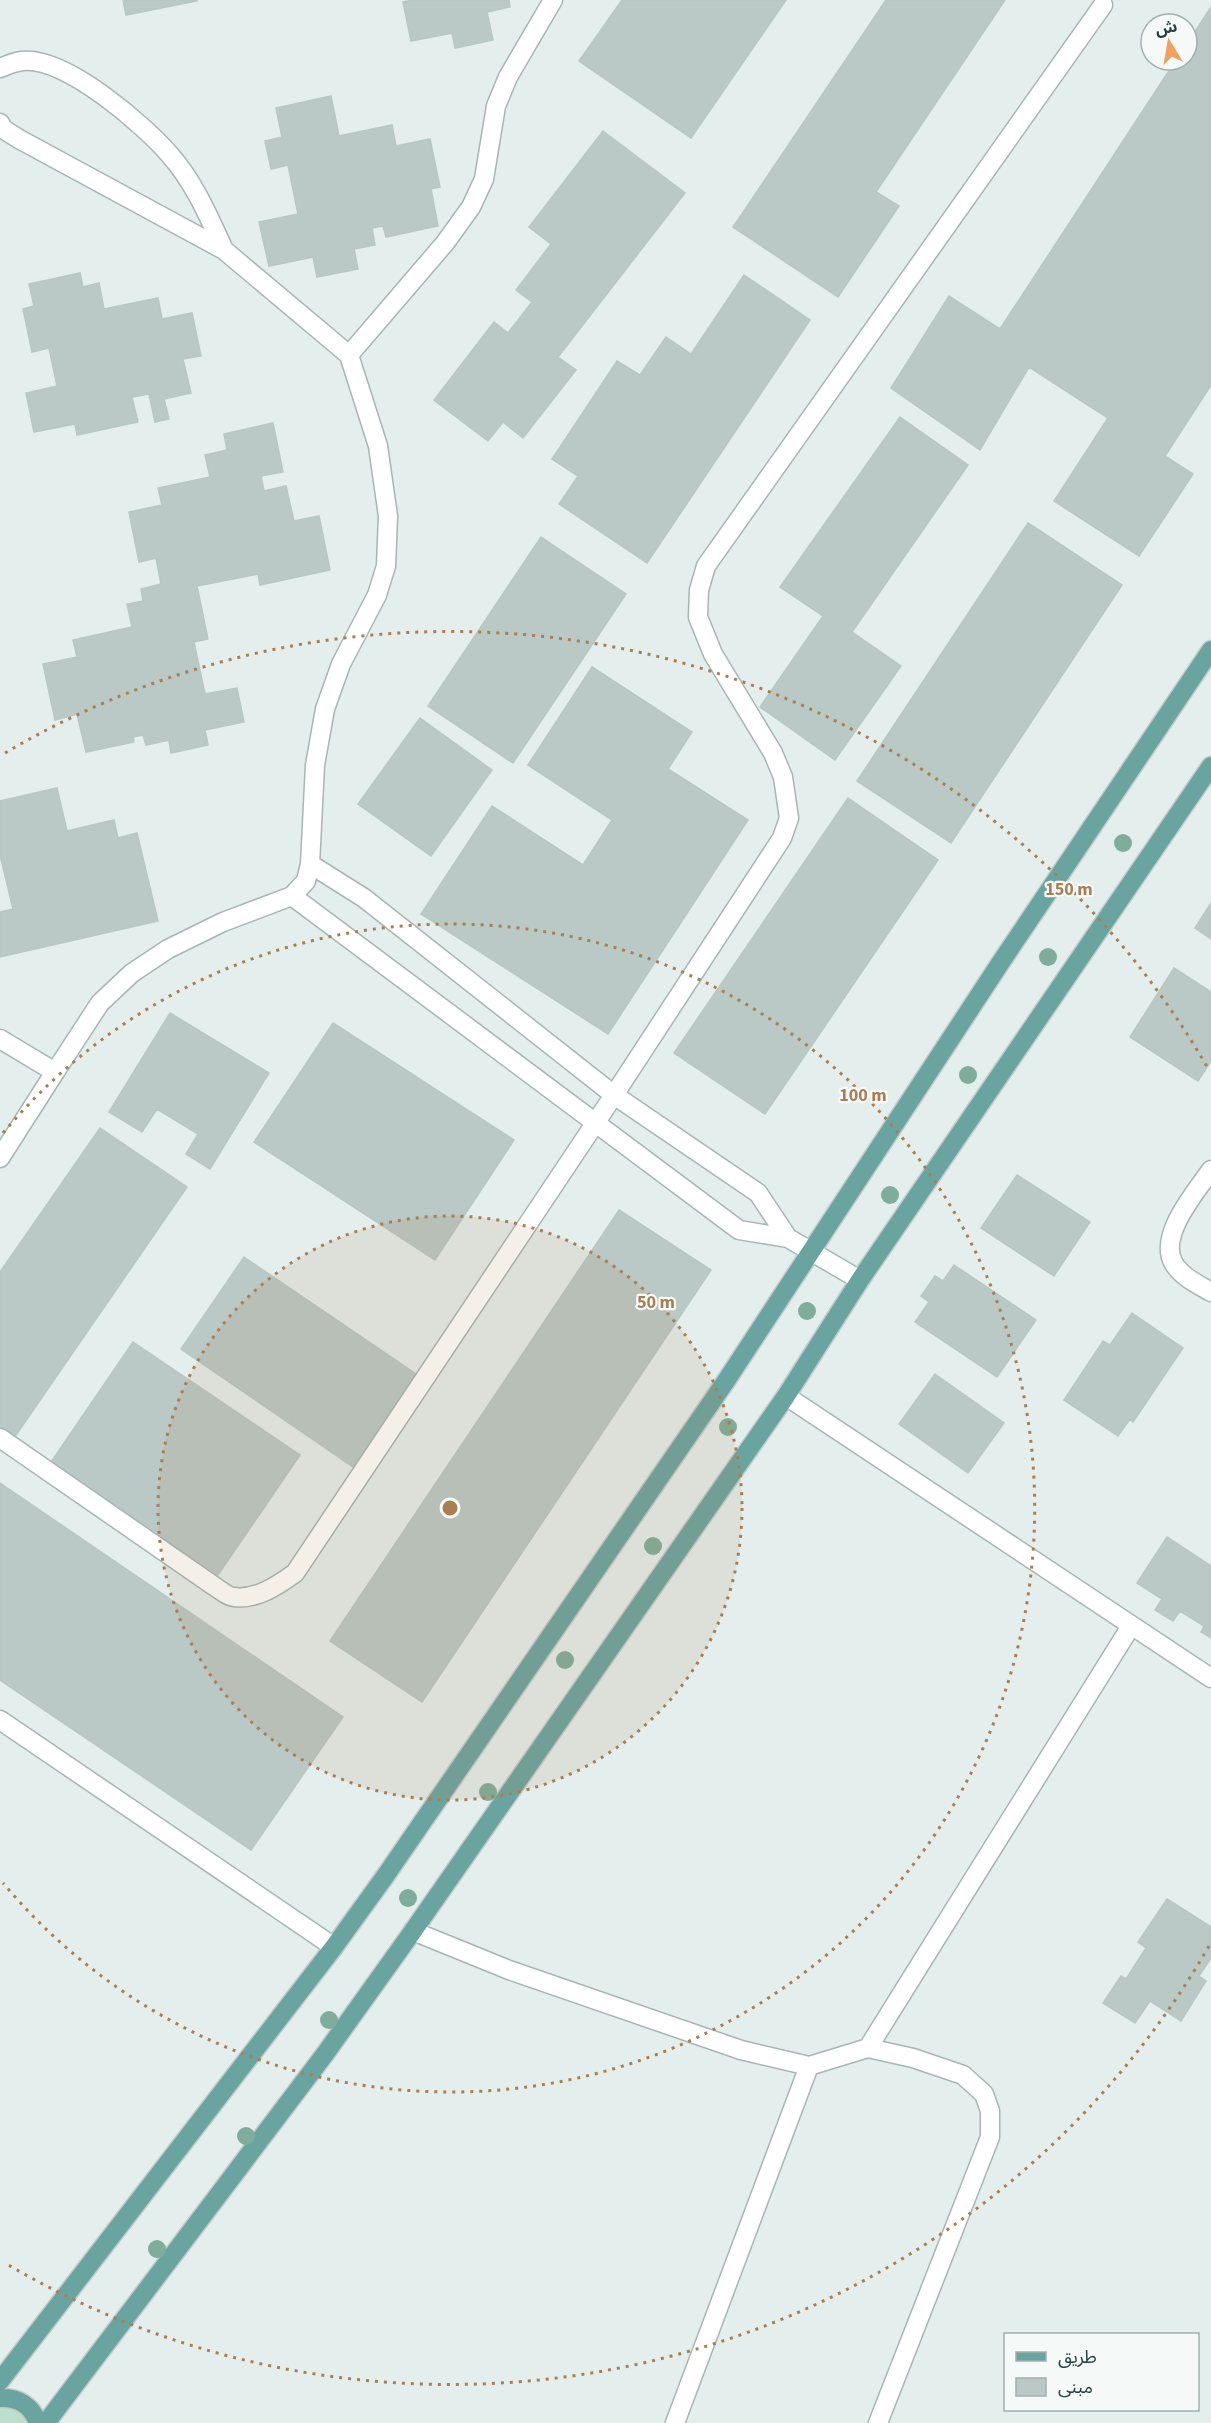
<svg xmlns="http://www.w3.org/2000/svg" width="1211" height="2423" font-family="'Source Sans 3','Noto Sans Arabic',sans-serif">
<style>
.green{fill:#bddfcd}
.building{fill:#bac9c5;stroke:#b7c8c4;stroke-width:1.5}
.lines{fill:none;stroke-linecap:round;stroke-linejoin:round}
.minor-casing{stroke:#a6b6b4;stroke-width:21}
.major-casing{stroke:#c1cac9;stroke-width:21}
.minor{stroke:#fff;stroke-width:18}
.major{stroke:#69a4a0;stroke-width:18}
.tree{fill:#7fad9b}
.ring{fill:none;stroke:#aa7e52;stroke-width:3;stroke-dasharray:3 6}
.centre{fill:#aa7e52;stroke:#f5faf9;stroke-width:3}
.ring-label{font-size:18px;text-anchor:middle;font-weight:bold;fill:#aa7e52;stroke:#f5faf9;stroke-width:4.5;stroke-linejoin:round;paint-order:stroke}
</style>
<rect width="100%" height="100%" fill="#e4eeec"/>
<path class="green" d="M0,2406L18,2408L31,2423H0Z"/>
<path class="building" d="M123,0H197V1L126,15Z
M412,0H509L510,7L487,12L493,40L455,48L452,33L411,41L403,2Z
M622,0H786L691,138L579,61Z
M886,0H1005L876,192L899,206L838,297L733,227Z
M1211,7V385L1165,456L1193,474L1139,556L1054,501L1108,418L1029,367L980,450L891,388L949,296L1000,329L1176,60H1187V44Z
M331,96L339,136L392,125L396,146L430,139L440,187L431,189L438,226L386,237L383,226L372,228L375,245L354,249L358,269L317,277L313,257L269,266L259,222L298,214L288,165L271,169L265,141L282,137L276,108Z
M603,131L685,193L558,357L576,370L523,438L503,422L488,441L434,400L494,322L508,333L532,302L516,290L551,244L529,227Z
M80,273L83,287L99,283L104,309L158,298L162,319L192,313L201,356L183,359L191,393L164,399L169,419L155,422L149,394L132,397L138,422L77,435L75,424L34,432L26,393L57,386L49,348L32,352L23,309L34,306L29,284Z
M744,275L810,320L647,563L559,504L578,476L552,459L617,361L640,375L666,337L691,354Z
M900,417L968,465L852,632L901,666L835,760L760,707L823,616L780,587Z
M273,423L283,472L261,476L264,491L286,486L294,521L319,516L330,570L260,585L258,574L197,586L208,639L194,642L205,694L237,688L244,722L205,730L208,745L171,753L169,740L146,745L143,735L133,737L134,742L86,752L77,714L55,720L43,664L77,657L73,640L132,627L127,604L143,601L141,589L161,584L156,558L139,562L129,512L162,505L158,488L210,477L205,455L227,450L224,434Z
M1028,523L1122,585L951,843L857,781Z
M541,537L626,594L513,763L428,706Z
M592,667L692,732L668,769L748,820L608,1034L421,914L492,806L583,865L612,820L528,765Z
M420,718L492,770L431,856L358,804Z
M57,788L67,831L114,820L118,838L137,833L158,921L0,957V912L13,909L0,855V801Z
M848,798L938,860L765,1114L674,1053Z
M1211,903V939L1195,928Z
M1174,968L1211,992V1061L1198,1081L1130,1037Z
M170,1013L269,1073L210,1169L186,1154L198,1134L157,1109L142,1132L109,1112Z
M333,1023L514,1140L435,1260L254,1142Z
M100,1128L187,1187L12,1441L0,1433V1272Z
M1017,1175L1090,1222L1054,1276L981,1228Z
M619,1210L711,1270L422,1702L330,1641Z
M244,1257L416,1374L353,1467L181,1349Z
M954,1265L1036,1320L997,1377L915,1322L929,1302L921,1296L935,1276L943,1281Z
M1132,1313L1183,1348L1133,1422L1130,1419L1118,1436L1064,1400L1103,1341L1110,1345Z
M133,1342L300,1455L218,1575L51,1462Z
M935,1374L1004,1423L968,1473L899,1424Z
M0,1483L343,1717L251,1850L0,1680Z
M1167,1537L1211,1566V1638L1201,1632L1204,1626L1180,1611L1173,1621L1155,1610L1162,1599L1137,1583Z
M1167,1899L1211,1927V1958L1199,1976L1206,1981L1181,2021L1150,2001L1135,2023L1103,2003L1121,1976L1126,1979L1146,1948L1138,1942Z"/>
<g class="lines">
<g class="minor-casing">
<path id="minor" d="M0,68C7,65 15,62 22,61C65,56 143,124 170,155C194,182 209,217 224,250
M0,123L3,129L19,139L224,250L349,355L378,446L388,516L386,566L377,595L341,664L325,709L315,765L310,864L306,881L292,896L223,922L168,949L132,973L100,1003L55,1072L0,1039
M349,355L445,243L471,207L484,179L496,106L508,77L553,0
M310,864L364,898L614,1095L758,1193L788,1238
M292,896L739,1230L788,1238L860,1280
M0,1158L55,1072
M1211,1170C1196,1192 1157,1236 1174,1264C1182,1277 1199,1285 1211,1292
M786,1396L1211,1678
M0,1438L214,1586C219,1589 228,1597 234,1597C257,1600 278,1585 295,1573L614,1095L782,838L789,818L783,777L773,753L713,654L698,617L699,590L706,566L1103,5
M0,1720L334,1947
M413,1931L509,1970L741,2050L809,2066L868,2048L913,2058L963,2075L984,2094L990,2111V2137L878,2423
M868,2048L1131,1626
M675,2423L809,2066"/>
</g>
<g class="major-casing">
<path id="major" d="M0,2381L334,1947L386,1875L726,1381L1001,962L1211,650
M0,2398C18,2397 32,2406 38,2423
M46,2423L325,2054L413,1931L786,1396L860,1280L1211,766"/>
</g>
<use href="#minor" class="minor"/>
<use href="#major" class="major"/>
</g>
<g class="tree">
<circle cx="1123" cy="843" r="9"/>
<circle cx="1048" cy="957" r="9"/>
<circle cx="968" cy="1075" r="9"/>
<circle cx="890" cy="1195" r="9"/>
<circle cx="807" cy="1311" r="9"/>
<circle cx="728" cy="1427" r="9"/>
<circle cx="653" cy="1546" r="9"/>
<circle cx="565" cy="1660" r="9"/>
<circle cx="488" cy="1792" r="9"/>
<circle cx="408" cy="1898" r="9"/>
<circle cx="329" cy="2020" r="9"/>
<circle cx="246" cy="2136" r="9"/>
<circle cx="157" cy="2249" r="9"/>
</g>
<circle cx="450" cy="1508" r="292" fill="#aa7e52" fill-opacity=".12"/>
<g class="ring">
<circle cx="450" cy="1508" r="292"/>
<path d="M3 1133A584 584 0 1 1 3 1883"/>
<path d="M1209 1946A876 876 0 0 1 5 2263M5 753A876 876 0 0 1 1209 1070"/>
</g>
<circle cx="450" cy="1508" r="9" class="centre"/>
<g class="ring-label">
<text x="1069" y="895">150 m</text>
<text x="863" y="1101">100 m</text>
<text x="656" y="1308">50 m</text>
</g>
<rect x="1004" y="2333" width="195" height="78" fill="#f5faf9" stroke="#a1b0ae" stroke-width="1.5"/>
<rect x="1016" y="2352" width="30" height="9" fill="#69a4a0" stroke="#a1b0ae" stroke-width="1.5"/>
<text x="1058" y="2363" font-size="18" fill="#23403e">طريق</text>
<rect x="1016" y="2378" width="30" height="18" fill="#bac9c5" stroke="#a1b0ae" stroke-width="1.5"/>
<text x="1058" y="2393" font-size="18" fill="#23403e">مبنى</text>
<g transform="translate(1169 42) rotate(349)"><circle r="28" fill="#f5faf9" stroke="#a1b0ae" stroke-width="1.5"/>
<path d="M0-4.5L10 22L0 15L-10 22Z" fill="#f3a05d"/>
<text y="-9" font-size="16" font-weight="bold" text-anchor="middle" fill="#23403e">ش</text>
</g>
</svg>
